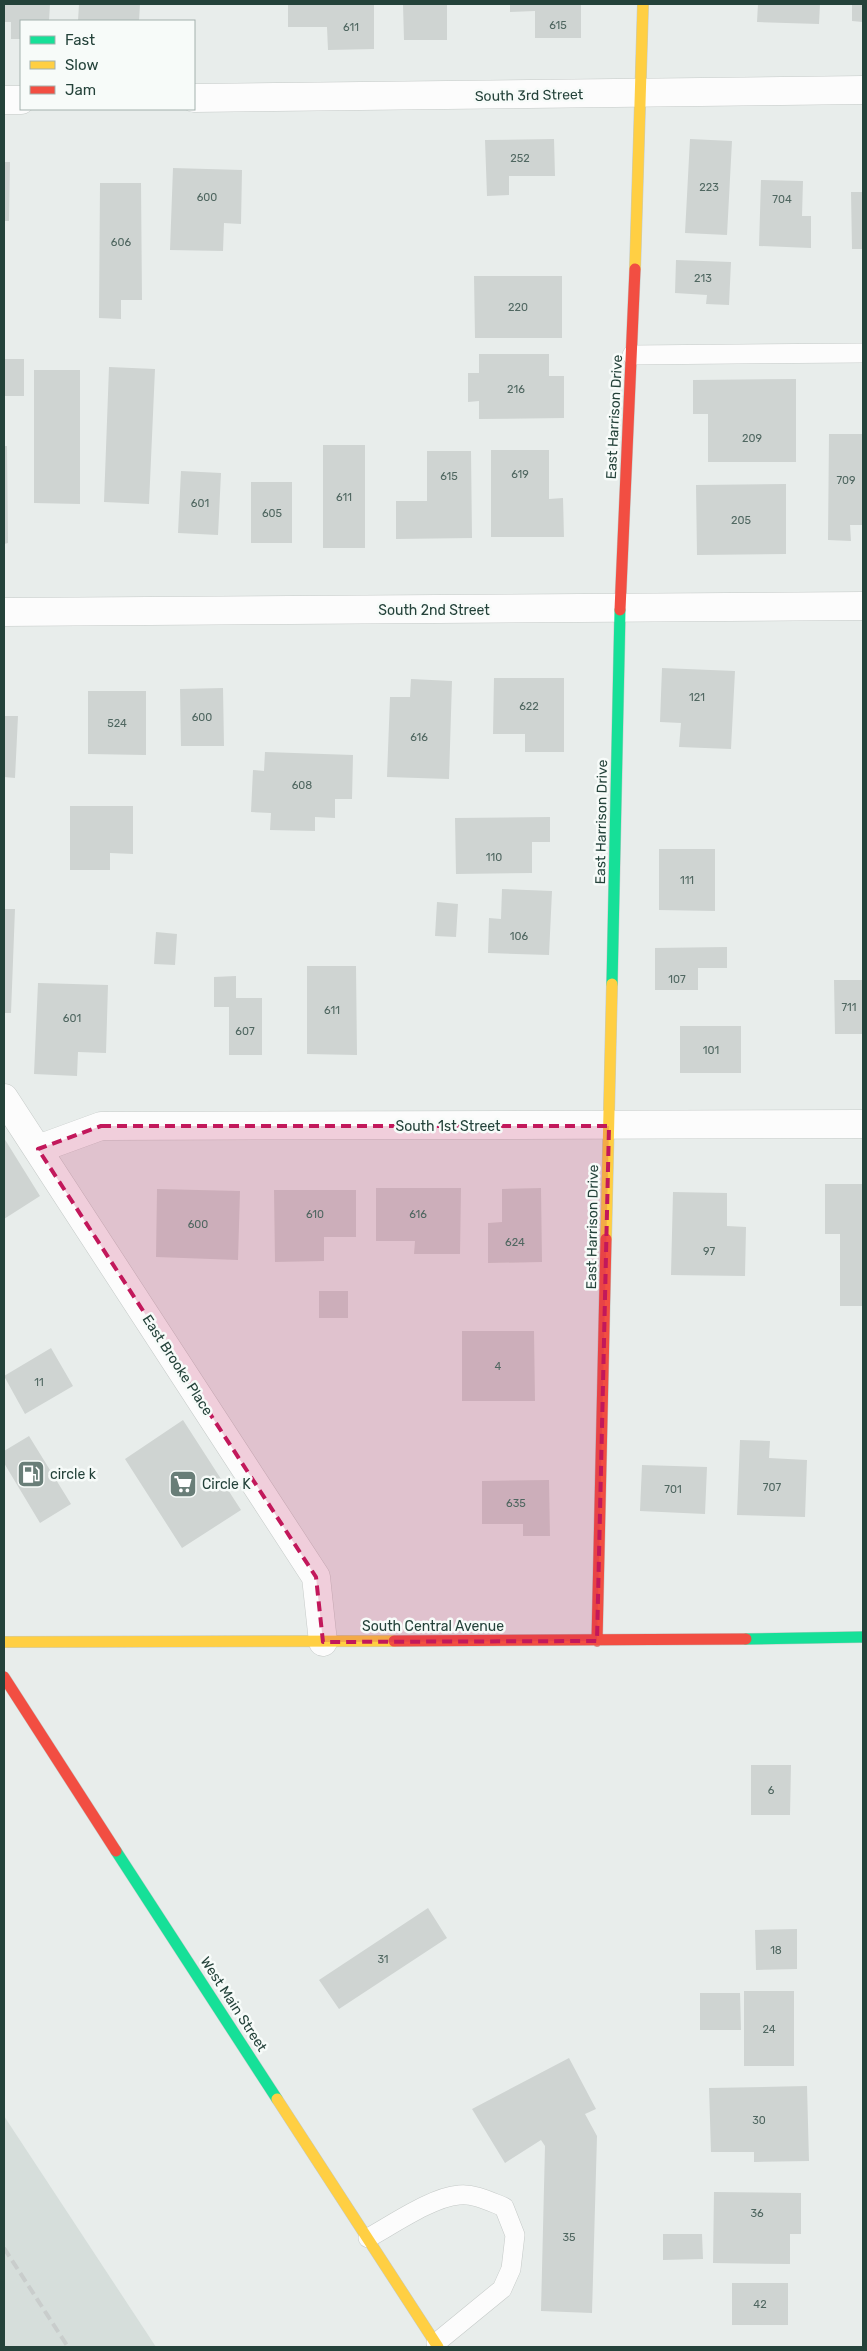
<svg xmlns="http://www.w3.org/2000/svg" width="867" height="2351" font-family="Rubik,sans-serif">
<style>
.built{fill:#d6dedb}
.building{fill:#cfd4d2}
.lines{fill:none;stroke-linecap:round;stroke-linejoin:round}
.lane-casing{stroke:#c5cac8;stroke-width:20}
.street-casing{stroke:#c5cac8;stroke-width:29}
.fast-casing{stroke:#c3cbc8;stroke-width:12}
.slow-casing{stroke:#c3cbc8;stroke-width:12}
.jam-casing{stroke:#c3cbc8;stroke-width:12}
.lane{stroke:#fcfcfc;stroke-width:19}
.street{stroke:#fcfcfc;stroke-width:28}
.fast{stroke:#16e098;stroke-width:11}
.slow{stroke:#ffcf43;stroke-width:11}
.jam{stroke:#f24e42;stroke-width:11}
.rail{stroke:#c9cdcc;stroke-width:4;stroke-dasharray:10 5;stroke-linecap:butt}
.marked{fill:#c2185b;fill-opacity:0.2;stroke:#c2185b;stroke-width:4;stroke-dasharray:10 6;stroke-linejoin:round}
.labels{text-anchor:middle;stroke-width:5;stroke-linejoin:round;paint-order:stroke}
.number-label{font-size:11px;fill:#506761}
.street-label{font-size:14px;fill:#24423a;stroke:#f7fbf9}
.poi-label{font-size:14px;fill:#24423a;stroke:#f7fbf9;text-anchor:start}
</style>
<rect width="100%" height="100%" fill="#e8edeb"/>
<path class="built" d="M4,2116L156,2347H4Z"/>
<path class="building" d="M4,4H50L49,21H21V39H11V22H4Z
M79,4H140L139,21H78Z
M288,4H374V49L328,50L327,27H288Z
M403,4H447V40H404Z
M510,4H581V38H535V11L510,12Z
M758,4H820L819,24L757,22Z
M852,4H863V22L852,21Z
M554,139L555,176H509V195L487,196L485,140Z
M690,139L732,141L727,235L685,233Z
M4,162H10L9,221H4Z
M173,168L242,170L241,224L224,223L223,251L170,250Z
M761,180L803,181L802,216H811V248L759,246Z
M100,183H141L142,300H121V319L99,318Z
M851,192H863V249H852Z
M676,260L731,262L729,305L706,304L707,295L675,293Z
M474,276H562V338H475Z
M479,354H549V376H564V418L479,419V401L468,402V373H479Z
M4,359H24V396H4Z
M109,367L155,369L149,504L104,502Z
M34,370H80V504L34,503Z
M796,379V462H708V414H693V380Z
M829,434H863V525H850L851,541L828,540Z
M323,445H365V548H323Z
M4,446H7L8,543L4,544Z
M491,450H549V499L563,498L564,537H491Z
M427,451H471L472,538L396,539V501H427Z
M181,471L221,473L218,535L178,533Z
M251,482H292V543H251Z
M786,484V554L697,555L696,485Z
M662,668L735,671L731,749L679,747L681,723L660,722Z
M494,678H564V752H525V734H493Z
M411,679L452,681L449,779L387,777L390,697H410Z
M223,688L224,746H181L180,689Z
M88,691H146V755L88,754Z
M4,716H18L15,778L4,777Z
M265,752L353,755L352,799H335V818L315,817V831L270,830L271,813L251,812L253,770L264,771Z
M70,806H133V854L110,853V870H70Z
M550,817V842H532V873L456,874L455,818Z
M659,849H715V911L659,910Z
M502,889L552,891L549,955L488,953L489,918L501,919Z
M437,902L458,904L456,937L435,936Z
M4,909H15L11,1013H4Z
M156,932L177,934L175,965L154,964Z
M727,947V968H698V990H655V948Z
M307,966H356L357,1055L307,1054Z
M236,976V998H262V1055H229V1007H214V977Z
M834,980H863V1034H835Z
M38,983L108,985L106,1053L78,1052L77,1076L34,1074Z
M680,1026H741V1073H680Z
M4,1138L40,1196L4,1219Z
M825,1184H863V1306H840V1234H825Z
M376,1188H461L460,1254H414L415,1241H376Z
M541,1188L542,1262L488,1263V1223L502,1222V1189Z
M157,1189L240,1191L238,1260L156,1257Z
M274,1190H356V1237H324V1261L275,1262Z
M673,1192L727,1193V1226L746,1227L745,1276L671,1275Z
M319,1291H348V1318H319Z
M462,1331H534L535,1401H462Z
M51,1348L73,1386L25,1414L4,1376Z
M183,1420L241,1510L182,1548L125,1459Z
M29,1436L71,1504L40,1523L4,1463V1451Z
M740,1440L770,1441L769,1458L807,1460L805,1517L737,1515Z
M642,1465L707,1467L705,1514L640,1511Z
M549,1480L550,1536H523V1524H482V1481Z
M751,1765H791L790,1815H751Z
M428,1908L447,1938L339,2009L319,1980Z
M797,1929V1969L756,1970L755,1930Z
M744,1991H794V2066H744Z
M700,1993H740L741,2030H700Z
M569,2058L596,2109L585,2114L597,2136L592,2313L541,2311L545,2146L541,2140L505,2163L472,2109Z
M807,2086L809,2161L754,2162V2152H711L709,2088Z
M714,2192L801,2193V2234H790V2264L713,2263Z
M663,2234H702L703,2259L663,2260Z
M732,2283H788V2325H732Z"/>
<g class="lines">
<g class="lane-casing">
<path id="lane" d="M632,355L863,353
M368,2238C392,2225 432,2197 459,2195C474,2193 491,2202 504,2207L515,2235L511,2269L502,2289L436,2343"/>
</g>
<g class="street-casing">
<path id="street" d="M194,98L863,90
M4,100H21
M4,612L863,606
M4,1098L316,1577L323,1642
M38,1149L101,1126L863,1124"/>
</g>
<g class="fast-casing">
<path id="fast" d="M612,984L620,610
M746,1639L863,1637
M116,1851L277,2099"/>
</g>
<g class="slow-casing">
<path id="slow" d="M635,269L643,4
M606,1239L612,984
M4,1642L394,1641
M277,2099L438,2347"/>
</g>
<g class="jam-casing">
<path id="jam" d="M620,610L635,269
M394,1641L746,1639
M597,1641L606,1239
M4,1677L116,1851"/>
</g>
<use href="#lane" class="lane"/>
<use href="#street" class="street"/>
<use href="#fast" class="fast"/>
<use href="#slow" class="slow"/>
<use href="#jam" class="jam"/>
<path class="rail" d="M4,2248L68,2347"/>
</g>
<path class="marked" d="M101,1126H609L597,1641L323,1642L316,1577L38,1149Z"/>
<defs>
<g id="fuel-square" transform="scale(1.4375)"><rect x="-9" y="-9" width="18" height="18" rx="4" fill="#697e78" stroke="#f7fbf9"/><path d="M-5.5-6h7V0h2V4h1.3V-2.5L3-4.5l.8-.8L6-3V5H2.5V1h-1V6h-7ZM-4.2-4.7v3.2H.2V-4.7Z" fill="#fff"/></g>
<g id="supermarket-square" transform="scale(1.4375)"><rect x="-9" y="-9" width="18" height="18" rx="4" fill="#697e78" stroke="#f7fbf9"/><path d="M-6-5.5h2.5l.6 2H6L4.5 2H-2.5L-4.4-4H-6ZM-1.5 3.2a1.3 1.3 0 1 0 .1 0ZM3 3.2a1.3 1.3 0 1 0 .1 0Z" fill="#fff"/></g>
</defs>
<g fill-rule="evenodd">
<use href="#fuel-square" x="31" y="1474"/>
<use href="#supermarket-square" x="183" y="1484"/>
</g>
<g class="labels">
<g class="number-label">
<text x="558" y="29">615</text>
<text x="351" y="31">611</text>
<text x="520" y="162">252</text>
<text x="709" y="191">223</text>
<text x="207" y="201">600</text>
<text x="782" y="203">704</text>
<text x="121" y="246">606</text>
<text x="703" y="282">213</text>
<text x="518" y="311">220</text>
<text x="516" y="393">216</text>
<text x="752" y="442">209</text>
<text x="520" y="478">619</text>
<text x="449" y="480">615</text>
<text x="846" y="484">709</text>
<text x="344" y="501">611</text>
<text x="200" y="507">601</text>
<text x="272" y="517">605</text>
<text x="741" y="524">205</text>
<text x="697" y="701">121</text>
<text x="529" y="710">622</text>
<text x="202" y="721">600</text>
<text x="117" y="727">524</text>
<text x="419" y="741">616</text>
<text x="302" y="789">608</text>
<text x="494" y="861">110</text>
<text x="687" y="884">111</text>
<text x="519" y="940">106</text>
<text x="677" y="983">107</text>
<text x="849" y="1011">711</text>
<text x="332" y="1014">611</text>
<text x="72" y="1022">601</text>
<text x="245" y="1035">607</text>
<text x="711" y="1054">101</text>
<text x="315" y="1218">610</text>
<text x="418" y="1218">616</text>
<text x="198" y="1228">600</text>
<text x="515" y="1246">624</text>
<text x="709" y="1255">97</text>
<text x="498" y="1370">4</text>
<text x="39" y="1386">11</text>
<text x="772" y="1491">707</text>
<text x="673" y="1493">701</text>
<text x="516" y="1507">635</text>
<text x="771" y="1794">6</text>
<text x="776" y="1954">18</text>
<text x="383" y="1963">31</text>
<text x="769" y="2033">24</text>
<text x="759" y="2124">30</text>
<text x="757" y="2217">36</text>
<text x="569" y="2241">35</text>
<text x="760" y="2308">42</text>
</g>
<g class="street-label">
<text transform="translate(529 95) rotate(-1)" y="5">South 3rd Street</text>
<text transform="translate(614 417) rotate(-87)" y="5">East Harrison Drive</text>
<text x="434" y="615">South 2nd Street</text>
<text transform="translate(601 822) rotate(-89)" y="5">East Harrison Drive</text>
<text x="448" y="1131">South 1st Street</text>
<text transform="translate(592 1227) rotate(-89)" y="5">East Harrison Drive</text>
<text transform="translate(178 1365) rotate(57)" y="5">East Brooke Place</text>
<text x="433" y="1631">South Central Avenue</text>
<text transform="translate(234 2004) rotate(57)" y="5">West Main Street</text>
</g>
<g class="poi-label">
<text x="50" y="1479">circle k</text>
<text x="202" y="1489">Circle K</text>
</g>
</g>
<rect width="867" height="2351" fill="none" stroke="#24423a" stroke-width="10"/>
<rect x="20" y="20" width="175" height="90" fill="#f7fbf9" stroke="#a3b1ad"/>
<rect x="30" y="36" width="25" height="8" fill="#16e098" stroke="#a3b1ad"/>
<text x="65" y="45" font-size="15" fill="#24423a">Fast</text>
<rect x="30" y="61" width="25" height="8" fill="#ffcf43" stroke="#a3b1ad"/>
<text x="65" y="70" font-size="15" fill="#24423a">Slow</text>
<rect x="30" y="86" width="25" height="8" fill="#f24e42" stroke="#a3b1ad"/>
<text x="65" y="95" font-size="15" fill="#24423a">Jam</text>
</svg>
